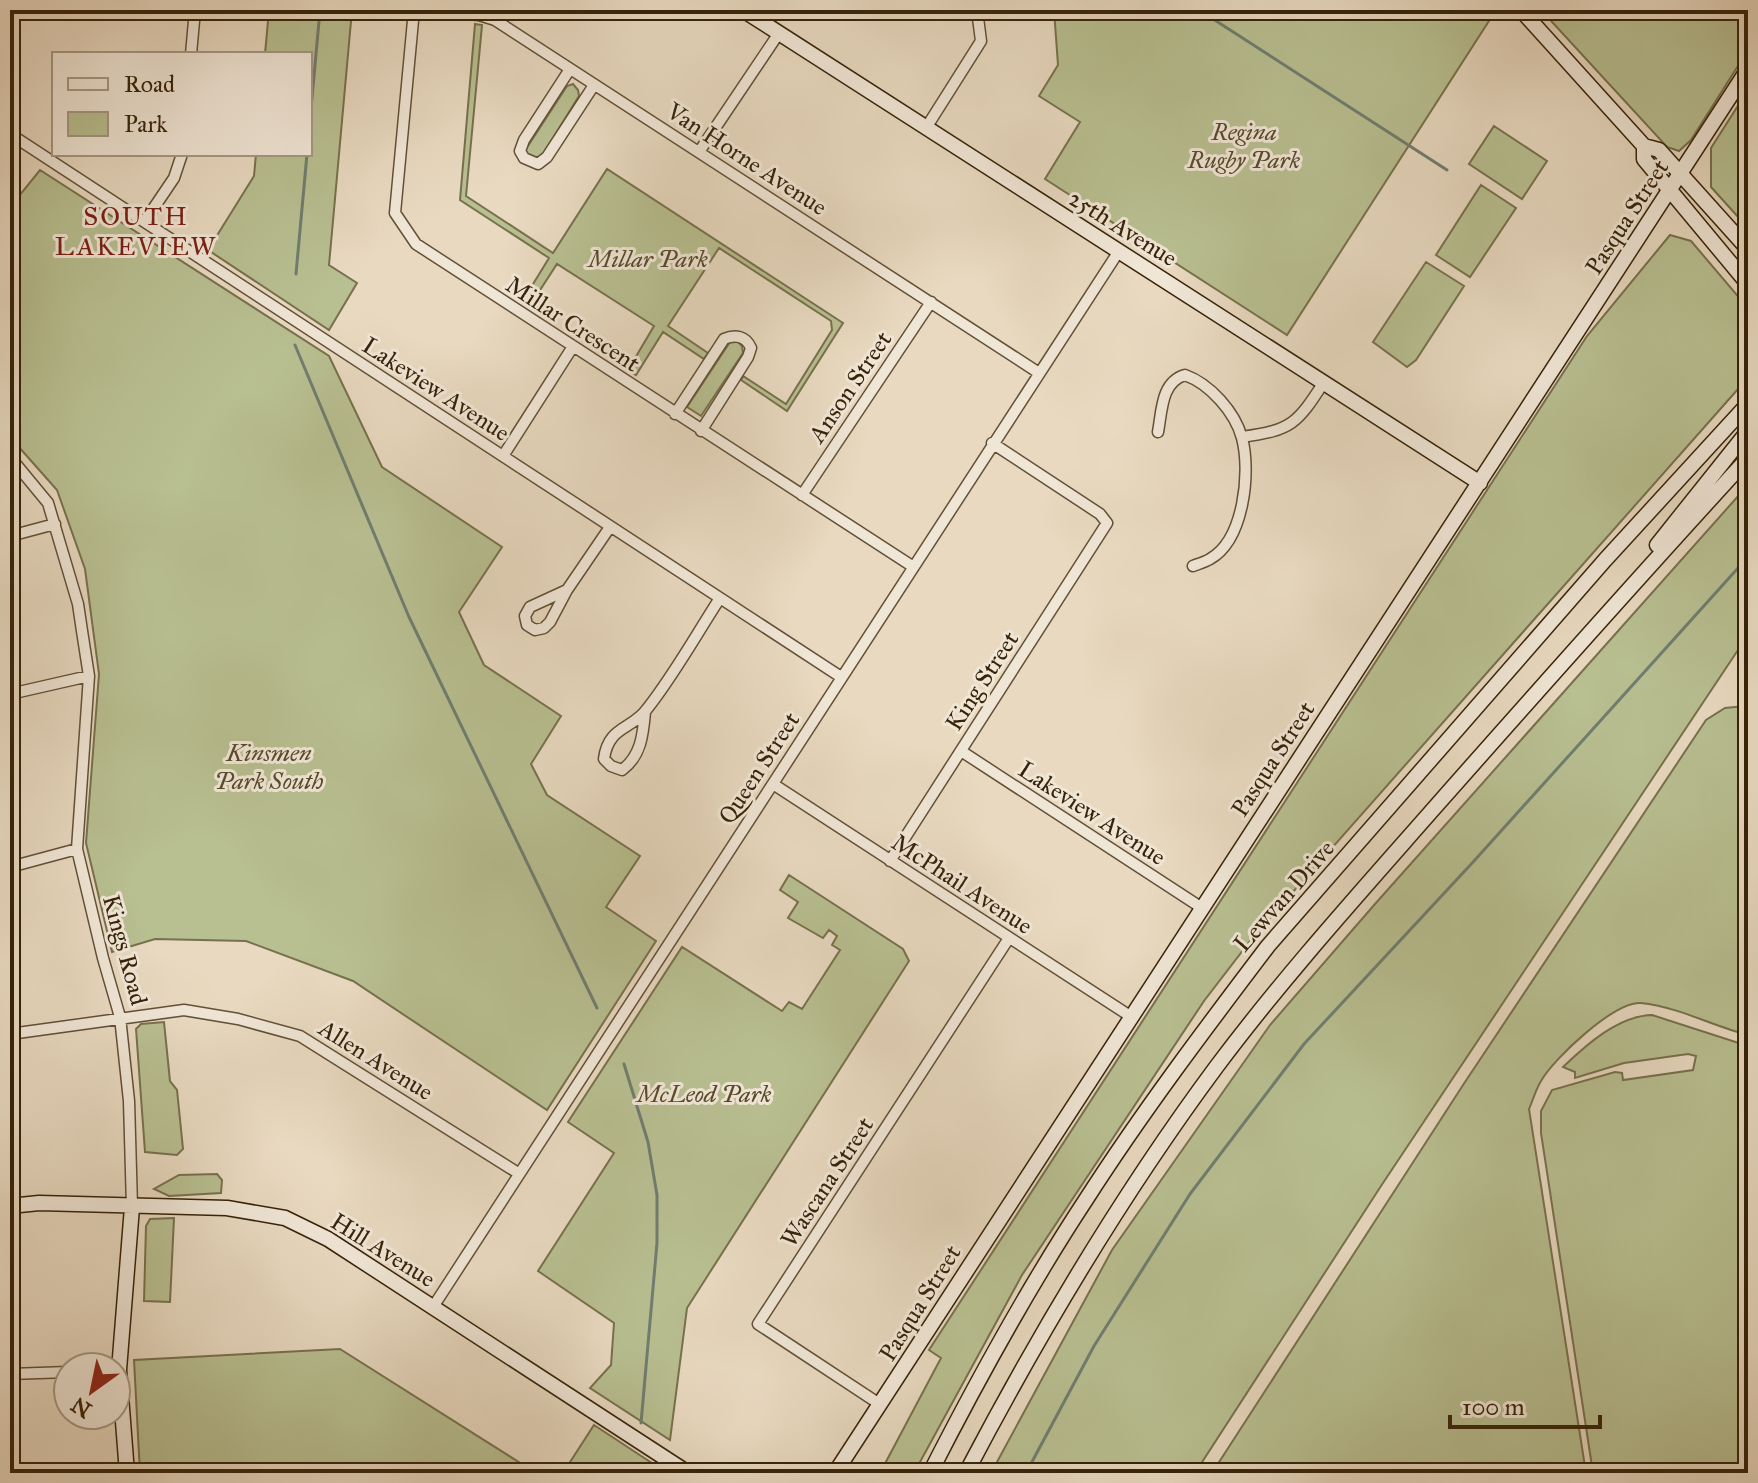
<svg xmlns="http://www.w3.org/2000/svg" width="1758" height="1483" font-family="'IM FELL Great Primer',serif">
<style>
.green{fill:#b8bf91;stroke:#77714d;stroke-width:2}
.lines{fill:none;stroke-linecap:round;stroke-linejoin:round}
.stream{stroke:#707e70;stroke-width:3}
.street-casing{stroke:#625037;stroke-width:13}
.secondary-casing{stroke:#362309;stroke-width:17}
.street{stroke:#f0e6d6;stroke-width:10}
.secondary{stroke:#f0e6d6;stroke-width:14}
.labels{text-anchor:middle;stroke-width:6;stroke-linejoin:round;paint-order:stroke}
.park-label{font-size:24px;font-style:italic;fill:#564a2b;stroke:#f0e6d6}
.street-label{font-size:24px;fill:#362309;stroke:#f0e6d6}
.neighbourhood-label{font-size:26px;letter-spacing:2px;fill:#7a1f14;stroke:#f0e6d6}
</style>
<rect width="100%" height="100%" fill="#e8d9c0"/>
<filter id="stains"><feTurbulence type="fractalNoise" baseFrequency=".0025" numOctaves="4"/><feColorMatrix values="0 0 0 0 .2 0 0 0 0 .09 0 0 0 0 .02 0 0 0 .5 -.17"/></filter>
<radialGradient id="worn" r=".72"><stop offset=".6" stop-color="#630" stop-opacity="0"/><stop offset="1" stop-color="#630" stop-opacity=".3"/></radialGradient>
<path class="green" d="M269,10H352L329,265L357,283L329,330L208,250L254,176L256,154H310V54H265Z
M1054,10H1496L1287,335L1045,179L1080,122L1039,96L1058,65Z
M1541,10H1748V50L1691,140L1679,151L1667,147Z
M475,24L482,25L466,196L553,253L607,169L843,323L787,411L741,380L743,376L786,404L832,330L831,321L719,248L668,326L708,353L704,359L663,332L636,375L628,370L654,326L557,264L529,307L522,302L549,258L460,200Z
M573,84L578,90L579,96L540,159L536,161L526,154V149L567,86Z
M1748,90V228L1711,187V148Z
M1494,126L1547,161L1522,199L1469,164Z
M40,170L329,356L382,467L502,547L459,612L484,665L561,716L531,764L547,795L640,856L606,907L656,941L547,1110L353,981L246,941L155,939L112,952L86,843L99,674L85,569L57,490L10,437V207Z
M1481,185L1516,208L1470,277L1436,255Z
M1670,235L1691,241L1748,308L1746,380L1254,936L1204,1001L1022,1275L914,1473H880L941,1358L929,1350L1587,336Z
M1426,262L1464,286L1416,360L1407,367L1373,342Z
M737,341L742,346L743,353L701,416L687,407L730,342Z
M1748,485V635L1381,1186L1195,1473H991L1112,1250L1270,1025L1375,904Z
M1745,706L1748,708V1035C1713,1026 1678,1007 1641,1003C1615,1001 1554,1058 1541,1081C1536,1089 1533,1100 1529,1109L1586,1473H1212L1465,1082L1706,720L1725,708Z
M789,875L903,949L909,961L687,1308L670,1440L590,1388L611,1365L614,1323L538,1271L614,1153L568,1122L682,947L782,1011L789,1002L802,1009L840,950L832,945L837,936L829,930L823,938L788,918L798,902L780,890Z
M1652,1015L1748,1046V1473H1593L1541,1133V1111L1552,1090L1615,1072L1622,1073L1623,1080L1693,1070L1696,1056L1688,1054L1624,1063L1575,1078V1072L1563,1067C1586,1045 1618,1016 1652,1015Z
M164,1022L170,1081L177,1090L183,1149L177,1155L145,1152L136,1029L141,1024Z
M217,1174L222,1180L221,1193L169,1196L154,1189L179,1175Z
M174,1218L170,1302L144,1301L146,1226L150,1219Z
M340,1349L536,1473H140L134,1360Z
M594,1425L667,1473H563Z"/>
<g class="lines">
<path class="stream" d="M1136,10L1158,18L1210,17L1447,170
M310,120L320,10
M296,274L307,154
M295,345L409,617L597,1008
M624,1064L648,1142L657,1195V1243L641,1423
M1026,1473L1094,1346L1190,1194L1304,1044L1474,861L1748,557"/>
<g class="street-casing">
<path id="street" d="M414,10L395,213L416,244L912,566
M421,10L479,15L495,20L1039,373
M191,54L195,10
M570,69L524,140L520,151L524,158L538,164L547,157L594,85
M926,128L981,41L977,10
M10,134L841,677
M699,152L779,33
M145,221L174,178L182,154
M675,414L724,339C735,334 746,336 751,348L748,357L701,431
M1158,432C1162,411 1161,382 1185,375C1210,384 1235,412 1242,438C1251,472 1244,540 1210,559C1205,562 1198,564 1193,566
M1242,437C1292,430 1297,424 1324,382
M503,456L572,348
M10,457L48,503L78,604L82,631L89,676L77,849L103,958L120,1017L129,1101L132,1207
M802,495L931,302
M10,536L55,524
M567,590L530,607L525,616L527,625L535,630L544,628L550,622L567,590L610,527
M10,694L89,676
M645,712C643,735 641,756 622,770L611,766L604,759C608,726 632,730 647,709C674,675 696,635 720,598
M961,751L1202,908
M773,784L1130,1016
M890,861L1107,523L1100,514L992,443
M10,867L77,849
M10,1034L184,1010L238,1019L300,1036L518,1173
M433,1307L1119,251
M10,1374L68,1372
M881,1405L758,1324L1009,938"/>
</g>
<g class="secondary-casing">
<path id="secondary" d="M743,10L1480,483
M1521,10L1644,146L1659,150L1748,249
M1644,146V159L1748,284
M1657,545L1748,431
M10,1206L39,1203L227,1208L285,1218L328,1239L688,1473
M127,1473L119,1370L132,1207
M835,1473L1748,69
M930,1473C978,1379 1029,1286 1087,1198C1143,1111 1205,1029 1268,946L1605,560L1748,404
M966,1473C1040,1332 1122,1194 1217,1066C1283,978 1356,897 1429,814C1534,695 1640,576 1748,458"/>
</g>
<use href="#street" class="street"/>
<use href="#secondary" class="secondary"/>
</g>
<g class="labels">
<g class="park-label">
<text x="1244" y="140">Regina<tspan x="1244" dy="28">Rugby Park</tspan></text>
<text x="648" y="267">Millar Park</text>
<text x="269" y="761">Kinsmen<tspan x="269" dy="28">Park South</tspan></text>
<text x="704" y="1102">McLeod Park</text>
</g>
<g class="street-label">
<text transform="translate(747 159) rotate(33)" y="8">Van Horne Avenue</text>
<text transform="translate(1627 217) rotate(-57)" y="8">Pasqua Street</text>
<text transform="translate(1123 228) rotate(32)" y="8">25th Avenue</text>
<text transform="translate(573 324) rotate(33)" y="8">Millar Crescent</text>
<text transform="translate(850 387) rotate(-56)" y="8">Anson Street</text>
<text transform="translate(436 389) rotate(33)" y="8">Lakeview Avenue</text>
<text transform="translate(982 681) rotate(-57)" y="8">King Street</text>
<text transform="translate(1273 759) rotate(-57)" y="8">Pasqua Street</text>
<text transform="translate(759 768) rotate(-57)" y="8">Queen Street</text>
<text transform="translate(1092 813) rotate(33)" y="8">Lakeview Avenue</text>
<text transform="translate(962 884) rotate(33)" y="8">McPhail Avenue</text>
<text transform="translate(1284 896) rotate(-49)" y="8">Lewvan Drive</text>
<text transform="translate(125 950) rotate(75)" y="8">Kings Road</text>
<text transform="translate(376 1060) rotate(32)" y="8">Allen Avenue</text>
<text transform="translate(827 1182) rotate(-57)" y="8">Wascana Street</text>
<text transform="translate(383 1250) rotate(32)" y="8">Hill Avenue</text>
<text transform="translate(920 1303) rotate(-58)" y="8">Pasqua Street</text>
</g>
<g class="neighbourhood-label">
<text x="136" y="225">SOUTH<tspan x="136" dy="30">LAKEVIEW</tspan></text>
</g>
</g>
<rect width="1758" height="1483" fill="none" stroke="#e8d9c0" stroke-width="40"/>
<rect x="12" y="12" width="1734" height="1459" fill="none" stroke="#362309" stroke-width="4"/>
<rect x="20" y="20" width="1718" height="1443" fill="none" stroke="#362309" stroke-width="2"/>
<rect x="52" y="52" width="260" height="104" fill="#f0e6d6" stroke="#a69884" stroke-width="2"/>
<rect x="68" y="78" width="40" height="12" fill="#f0e6d6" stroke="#a69884" stroke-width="2"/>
<text x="124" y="92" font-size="24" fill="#362309">Road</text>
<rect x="68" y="112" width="40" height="24" fill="#b8bf91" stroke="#a69884" stroke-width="2"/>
<text x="124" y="132" font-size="24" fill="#362309">Park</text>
<g transform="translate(92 1391) rotate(213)"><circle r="38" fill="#f0e6d6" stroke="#a69884" stroke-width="2"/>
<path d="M0-6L14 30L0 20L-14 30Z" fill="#8f2418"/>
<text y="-12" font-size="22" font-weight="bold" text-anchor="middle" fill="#362309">N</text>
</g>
<path d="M1450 1415v12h150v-12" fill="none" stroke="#362309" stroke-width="4"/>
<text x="1462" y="1415" font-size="24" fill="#362309" stroke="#f0e6d6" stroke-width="6" paint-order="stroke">100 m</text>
<rect width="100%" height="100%" filter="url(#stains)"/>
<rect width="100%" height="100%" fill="url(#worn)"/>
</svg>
